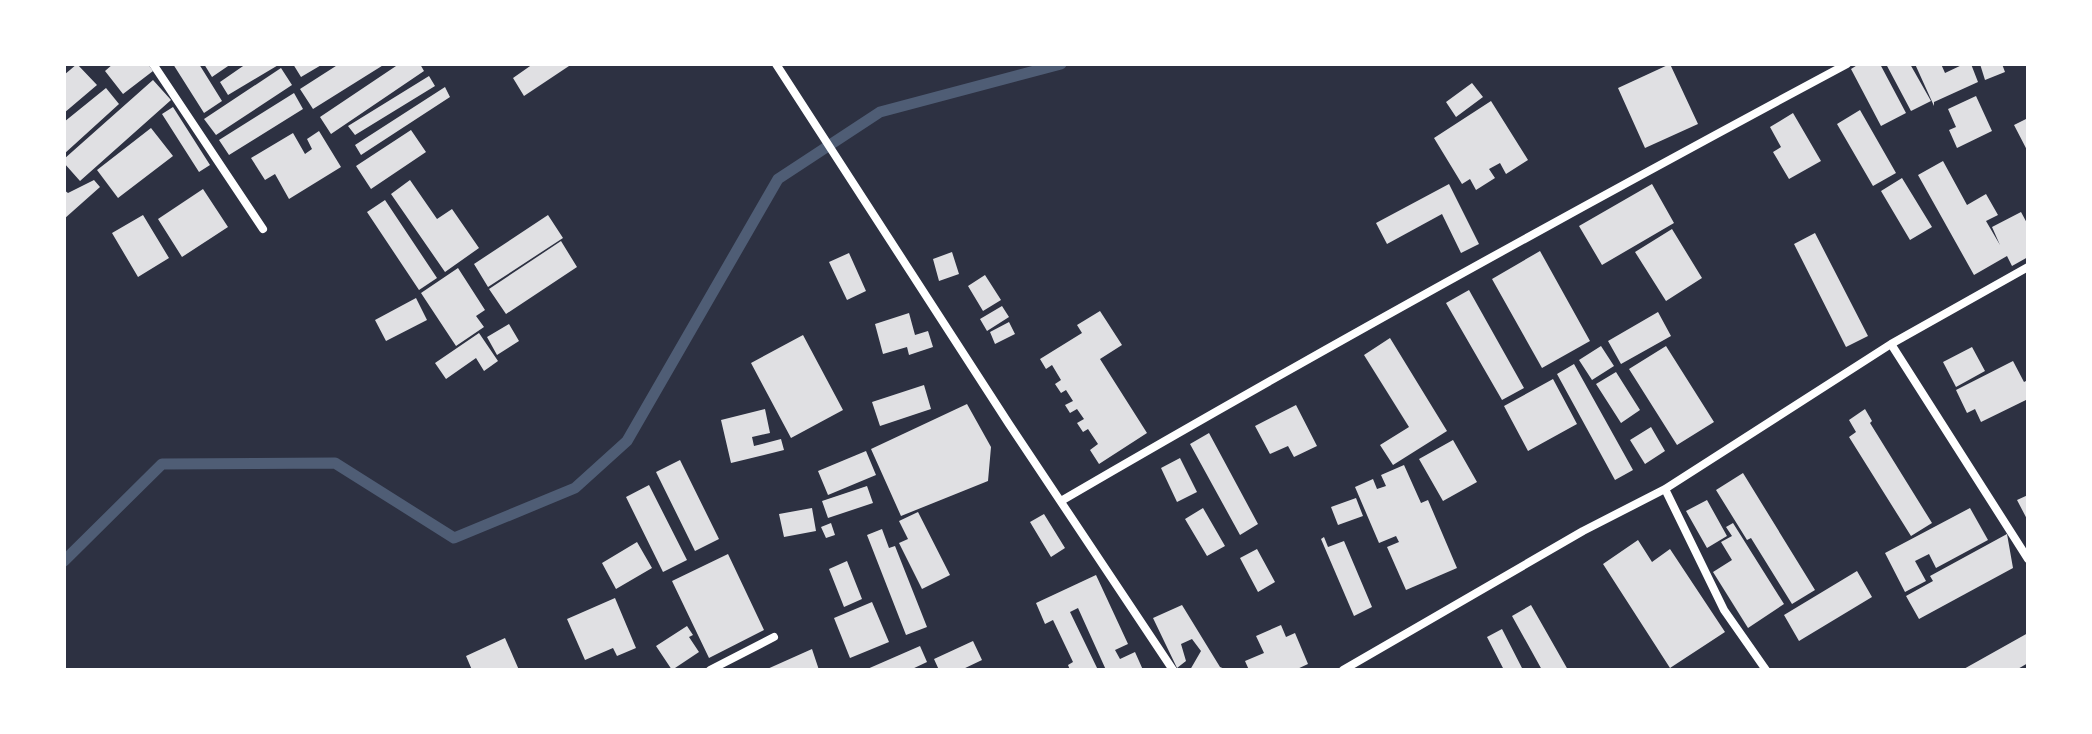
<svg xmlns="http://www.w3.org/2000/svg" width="2092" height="734" font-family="'Titillium Web',sans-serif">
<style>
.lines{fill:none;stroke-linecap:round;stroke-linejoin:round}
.stream{stroke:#4f5d75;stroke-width:11}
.building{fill:#e0e0e3}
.minor{stroke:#fff;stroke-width:8}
</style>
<rect width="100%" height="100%" fill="#2d3142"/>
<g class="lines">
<path class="stream" d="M64,561L162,464L335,463L454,538L575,488L627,441L778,179L880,112L1061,64"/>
</g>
<path class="building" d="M77,64L97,85L64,113V75Z
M113,64H148L153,71L123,94L105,71Z
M173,64H199L222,101L204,113Z
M204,64H231L212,77Z
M246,64H280L228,95L220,82Z
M293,64H323L301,77Z
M339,64H385L313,109L300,89Z
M399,64H420L424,71L331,134L320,117Z
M533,64H572L524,96L513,78Z
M1670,64L1698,124L1645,148L1618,88Z
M1859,64H1880L1906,113L1881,126L1851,69Z
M1886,64H1910L1931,101L1911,111Z
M1915,64H1941L1945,73L1964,64H1971L1978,82L1934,102V106Z
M1980,64H2002L2005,72L1985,80Z
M281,68L292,85L216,135L204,119Z
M429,76L435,86L355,135L348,126Z
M153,80L171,100L80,181L64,163V159Z
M1472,83L1483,97L1456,117L1446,102Z
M445,87L450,97L361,155L355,145Z
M106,88L119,104L64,154V122Z
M294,93L303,109L229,155L219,140Z
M1976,96L1992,131L1957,148L1949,130L1956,127L1948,109Z
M1491,101L1528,160L1506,174L1500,163L1489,169L1495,178L1476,190L1470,179L1462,184L1434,138Z
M173,107L210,165L199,172L162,114Z
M1860,110L1896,173L1873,186L1837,124Z
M1793,113L1821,161L1789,179L1773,152L1781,147L1770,127Z
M2028,118V152L2014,125Z
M151,128L173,156L118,198L97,170Z
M411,130L426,152L371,189L356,166Z
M319,131L341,167L289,199L275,174L265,180L251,158L293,133L305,154L312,149L307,139Z
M1943,161L1967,205L1986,194L1998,215L1986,221L2000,245L1992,227L2021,212L2028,225V257L2012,266L2007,256L1974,275L1918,175Z
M1902,178L1932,227L1910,240L1881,191Z
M94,180L100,187L64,219V190L68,193Z
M410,180L437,219L452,209L479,248L445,272L391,194Z
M1449,184L1479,244L1461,253L1442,214L1387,244L1376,223Z
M1652,184L1674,223L1602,265L1579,226Z
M203,189L228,227L182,257L158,219Z
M385,200L437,278L419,290L367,212Z
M143,215L169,258L138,277L112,233Z
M548,215L563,238L488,287L474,264Z
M1672,229L1702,278L1666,301L1635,252Z
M1815,233L1868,336L1846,347L1794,244Z
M561,241L577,267L506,314L489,289Z
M1540,251L1590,341L1542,368L1492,279Z
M952,252L959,274L939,281L933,259Z
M849,253L866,291L847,300L829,262Z
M458,268L485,310L476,316L484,327L456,346L421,293Z
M985,275L1001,300L983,311L968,286Z
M1469,290L1524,388L1502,400L1446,303Z
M416,298L427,320L386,341L375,320Z
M1002,306L1009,317L987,331L980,319Z
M1100,311L1122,345L1100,359L1147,433L1099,464L1090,450L1098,444L1088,429L1083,432L1077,423L1084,419L1077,409L1070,413L1065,405L1073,401L1066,390L1061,393L1055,384L1061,380L1052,365L1046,369L1040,359L1082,333L1077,325Z
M1658,312L1671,336L1621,364L1608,341Z
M909,313L915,335L928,331L933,347L909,355L907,347L883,354L875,324Z
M1009,322L1015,334L995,344L990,332Z
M509,324L519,341L497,355L487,337Z
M479,333L498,361L484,371L476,358L446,379L435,363Z
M803,335L843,410L791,438L751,363Z
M1390,338L1447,431L1393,465L1380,445L1409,427L1364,355Z
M1601,346L1614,366L1592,380L1579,360Z
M1666,346L1714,422L1677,445L1629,369Z
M1972,347L1985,371L1956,387L1943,362Z
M2013,361L2024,382L2028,380V399L1981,422L1975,409L1967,413L1956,390Z
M1574,364L1633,470L1615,480L1557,374Z
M1616,372L1640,410L1621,423L1596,384Z
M1553,379L1577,424L1528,451L1504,406Z
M924,385L931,409L880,426L872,402Z
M967,404L991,447L988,481L901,516L871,449Z
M1296,405L1317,446L1294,457L1288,446L1270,454L1255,426Z
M765,409L770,433L752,437L754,446L781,439L784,450L731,463L721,420Z
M1865,409L1872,421L1870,423L1932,523L1911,536L1849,437L1856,432L1849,420Z
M1651,427L1665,451L1645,464L1630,440Z
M1209,433L1258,524L1240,535L1190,444Z
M1453,440L1477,482L1443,501L1419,459Z
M866,451L876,475L828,495L818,471Z
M1180,458L1197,492L1177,502L1161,468Z
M680,460L719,539L695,551L656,472Z
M1404,465L1421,503L1428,500L1457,568L1406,590L1387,547L1399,542L1396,536L1379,543L1355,487L1373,479L1377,489L1386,486L1381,475Z
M1743,473L1815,590L1792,604L1751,538L1747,540L1716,490Z
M649,485L687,560L663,572L626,497Z
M867,486L873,503L828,518L822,501Z
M2028,495V521L2017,500Z
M1356,498L1363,516L1338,525L1331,507Z
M1707,500L1727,536L1707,548L1686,511Z
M812,508L816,531L784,537L779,514Z
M1203,508L1225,546L1207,556L1185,519Z
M1970,508L1988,540L1936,568L1929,554L1915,561L1926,581L1905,592L1885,553Z
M918,512L950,575L922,589L899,543L908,539L899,521Z
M1044,514L1065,548L1051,557L1030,522Z
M831,523L835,535L826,538L821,527Z
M1733,523L1784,604L1748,628L1713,572L1732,560L1721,542L1732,536L1726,527Z
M882,529L889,548L895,546L927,627L906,635L867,535Z
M2007,534L2013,568L1919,619L1906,596L1933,581L1930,576Z
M1324,537L1328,547L1344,541L1372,607L1354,616L1321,539Z
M1638,540L1652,562L1670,549L1725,632L1670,668L1603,564Z
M637,542L652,568L616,589L602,563Z
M1257,549L1275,582L1258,592L1240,558Z
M728,554L764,630L709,658L672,581Z
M847,561L862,599L844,607L829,569Z
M1857,571L1872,597L1799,641L1784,615Z
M1096,575L1128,644L1115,650L1120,659L1135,652L1143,670H1106L1078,608L1070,612L1098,670H1070L1068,665L1073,662L1053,620L1045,624L1036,603Z
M615,598L636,648L617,656L613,648L585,660L567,619Z
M872,602L889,642L850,658L834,618Z
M1182,605L1220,667L1227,670H1190L1201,651L1192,639L1181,644L1186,661L1177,668L1153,618Z
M1531,605L1568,670H1542L1512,616Z
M1281,625L1286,637L1295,633L1308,664L1295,670H1249L1245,661L1264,653L1256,636Z
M687,626L693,635L689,637L699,652L672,670L656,646Z
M1502,629L1523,670H1504L1487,637Z
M2028,633V663L2016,670H1962Z
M505,638L519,670H472L466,656Z
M973,641L982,660L961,670H939L934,659Z
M920,646L927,662L910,670H865Z
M812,649L819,670H765Z"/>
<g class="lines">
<path class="minor" d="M153,64L263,229
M776,64L1009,424L1173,670
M1891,344L2028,559
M1665,489L1724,610L1766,670
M1061,501C1320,350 1582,206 1847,64
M710,670L774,637
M1343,670L1583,531L1665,489L1891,344L2028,267"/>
</g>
<rect width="2092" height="734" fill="none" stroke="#ffffff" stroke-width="132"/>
</svg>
